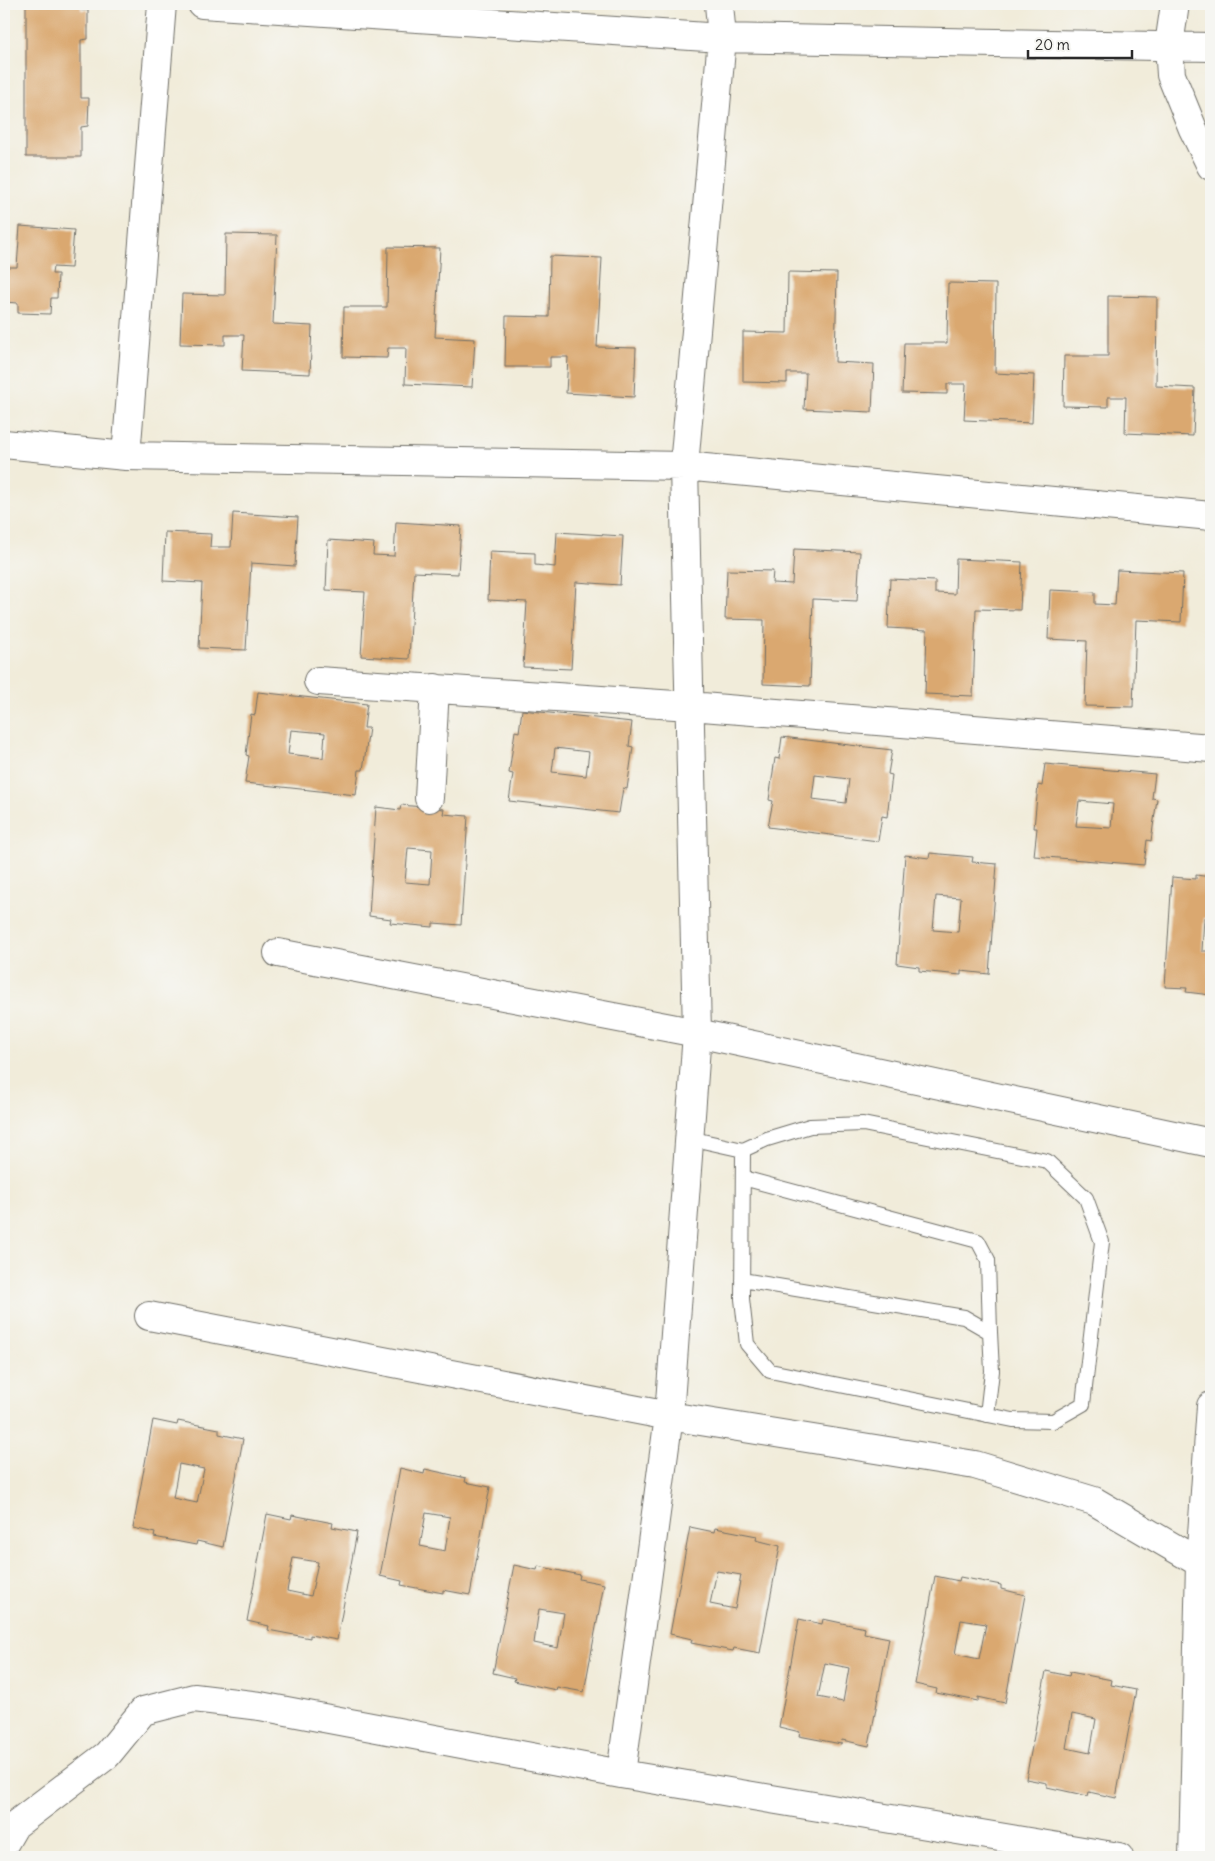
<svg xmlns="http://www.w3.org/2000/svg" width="1215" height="1861" font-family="Delius,sans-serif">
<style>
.building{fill:#daa86f;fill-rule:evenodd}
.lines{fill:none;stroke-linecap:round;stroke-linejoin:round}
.lane-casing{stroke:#706f68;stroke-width:16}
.street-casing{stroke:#706f68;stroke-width:30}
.lane{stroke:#fff;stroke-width:14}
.street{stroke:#fff;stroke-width:28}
</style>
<rect width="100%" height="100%" fill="#f6f6f2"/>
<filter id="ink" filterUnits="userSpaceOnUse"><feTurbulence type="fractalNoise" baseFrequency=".02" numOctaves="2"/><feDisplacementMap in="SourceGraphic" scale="10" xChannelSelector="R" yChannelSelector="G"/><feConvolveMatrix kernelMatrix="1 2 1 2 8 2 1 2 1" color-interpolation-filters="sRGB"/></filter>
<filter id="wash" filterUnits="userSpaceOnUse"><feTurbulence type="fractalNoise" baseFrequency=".0096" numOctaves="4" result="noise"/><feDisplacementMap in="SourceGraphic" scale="20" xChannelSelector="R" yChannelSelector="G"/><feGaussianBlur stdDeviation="1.12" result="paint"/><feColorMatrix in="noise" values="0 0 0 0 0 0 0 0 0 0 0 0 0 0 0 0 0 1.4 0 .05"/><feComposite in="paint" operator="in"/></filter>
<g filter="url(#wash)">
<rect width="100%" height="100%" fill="#f1ecda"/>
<g id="blocks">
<path class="building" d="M26,4H81V10H88V39L81,40V98H89L88,126L81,127V157H26Z
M20,226L74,230L71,268L53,267L52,274H58L57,298H51L50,314L18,313V303L4,302V267H17Z
M226,234L277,235L273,324L312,326L310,374L242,371L244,335H225V345L180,344L182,294L225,295Z
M388,247L440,248L435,337L475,339L472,387L405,384L406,348H388L387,358L343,357L344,307H387Z
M550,256L602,258L597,347L636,348L634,397L566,393L568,357H550V367H505L506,316L549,317Z
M788,272L837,273L835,362L874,364L872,412L804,409L806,373H787V383L743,382V332L787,333Z
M948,283L996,284L995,373L1034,375L1032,423L964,420L966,384H947V394L902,393L904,343H947Z
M1108,296L1157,297L1156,386L1195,388L1193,436L1125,433L1126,397H1108V407L1063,406L1064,356H1108Z
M233,513L298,517L295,566L251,563L246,650L199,648L202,583L163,581L165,532L211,534L210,547H231Z
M396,522L461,526L458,574L414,572L409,659L361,656L365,592L326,590L328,540L374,543L373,555L394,556Z
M557,532L623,536L620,585L576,582L571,669L523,667L527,602L488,600L490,551L535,553V565L555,567Z
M794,549L860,552L857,601L813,599L810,686L763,684L764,620L725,619L727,570L773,571L772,583L792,584Z
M956,559L1022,562L1020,610L976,609L973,696L925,694L927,630L888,628L890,579L935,581V593L955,594Z
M1117,570L1183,573L1181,622L1136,620L1133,707L1085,706L1087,641L1048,639L1050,590L1095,592V604L1115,605Z
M258,692L367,704L364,728H369L363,770H359L356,795L245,783L249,756L246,755L251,714L255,715ZM291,730L325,733L323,758L288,754Z
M522,710L632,722L629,746L633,747L627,789L623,788L619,813L509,801L513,774L509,773L515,731L519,732ZM555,748L589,752L586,776L552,772Z
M782,737L892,750L888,774L892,775L887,817L882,816L878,841L768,827L773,801L769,800L775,758L779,759ZM815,775L849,779L846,803L812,799Z
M1045,764L1155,774L1152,798L1157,799L1151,841L1147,840L1144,865L1034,856L1037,828H1034L1038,785L1042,786ZM1079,801L1113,804L1111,828L1076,826Z
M401,805L444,809L443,814L468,816L461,925L433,923V927L390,923L391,919L369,916L376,807L400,810ZM408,848L432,850L430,884L405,882Z
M930,853L973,857L972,862L997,864L989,974L961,971V975L919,971V967L897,964L905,855L929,858ZM936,896L961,898L958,932L933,930Z
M1196,875L1211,877V919L1204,918L1202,951H1211V995L1186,992L1187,988L1165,987L1172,877L1196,879Z
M153,1420L177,1425L178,1421L219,1429V1434L243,1439L223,1547L197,1541L196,1545L154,1537L155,1533L133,1528ZM179,1464L204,1469L197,1503L173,1498Z
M400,1468L424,1474L425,1469L466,1478L465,1482L490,1487L470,1595L443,1590V1593L401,1585L402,1581L380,1576ZM426,1513L450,1517L445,1551L420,1546Z
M267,1514L291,1519L292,1515L333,1523L332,1527L357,1532L337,1640L310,1635V1638L268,1630L269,1626L247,1621ZM293,1558L318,1562L311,1596L287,1591Z
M690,1527L714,1532L715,1528L757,1536L756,1540L780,1546L760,1653L734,1648L733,1651L691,1643L692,1639L670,1634ZM717,1571L741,1575L735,1609L710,1604Z
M514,1565L537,1570L538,1566L580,1575L579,1579L604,1584L584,1692L557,1687L556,1690L514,1681L515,1678L493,1673ZM539,1609L564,1613L558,1648L534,1643Z
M935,1576L959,1581L960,1577L1001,1585V1589L1025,1595L1005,1703L978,1697V1701L936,1693L937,1689L915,1684ZM961,1620L986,1624L979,1659L955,1654Z
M799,1619L822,1624L823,1619L865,1628L864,1633L889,1638L869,1746L842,1740L841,1744L799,1736L800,1732L779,1727ZM825,1663L849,1668L843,1702L818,1697Z
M1046,1671L1069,1676L1070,1672L1112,1680L1111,1685L1136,1690L1116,1798L1089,1792L1088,1796L1047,1787V1783L1026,1779ZM1072,1714L1096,1719L1090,1753L1066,1748Z"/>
</g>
</g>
<g filter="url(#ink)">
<use href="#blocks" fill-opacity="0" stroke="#706f68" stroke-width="1"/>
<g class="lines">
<g class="lane-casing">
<path id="lane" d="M689,1138L743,1150L767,1139L810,1126L863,1124L1047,1161L1086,1198L1102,1242L1083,1404L1053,1421L1013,1420L770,1371L747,1344L742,1299L743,1150
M743,1178L978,1241L988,1260L990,1332
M742,1280L964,1317L990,1332L992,1371L987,1415"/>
</g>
<g class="street-casing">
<path id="street" d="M202,4L722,38L1211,47
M1175,4L1169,45L1171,75L1193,129L1211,166
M4,444L126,456L684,466L1211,516
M126,456L162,4
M318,681L690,706L1211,748
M429,798L435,688
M278,953L697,1033L1211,1143
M149,1316L669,1416L975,1465L1094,1501L1200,1563
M621,1774L669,1416L697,1033L684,466L722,38L719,4
M4,1844L15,1825L107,1755L143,1711L194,1698L260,1706L621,1774L1119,1857
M1193,1857L1200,1563L1211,1406"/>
</g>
<use href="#lane" class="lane"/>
<use href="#street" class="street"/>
</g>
</g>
<rect width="1215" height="1861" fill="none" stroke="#f6f6f2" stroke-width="20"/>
<path d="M1028 50v8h104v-8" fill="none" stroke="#2b2b2b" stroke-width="2.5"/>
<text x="1035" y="50" font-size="15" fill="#2b2b2b" stroke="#f6f6f2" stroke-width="4" paint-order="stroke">20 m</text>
</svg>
